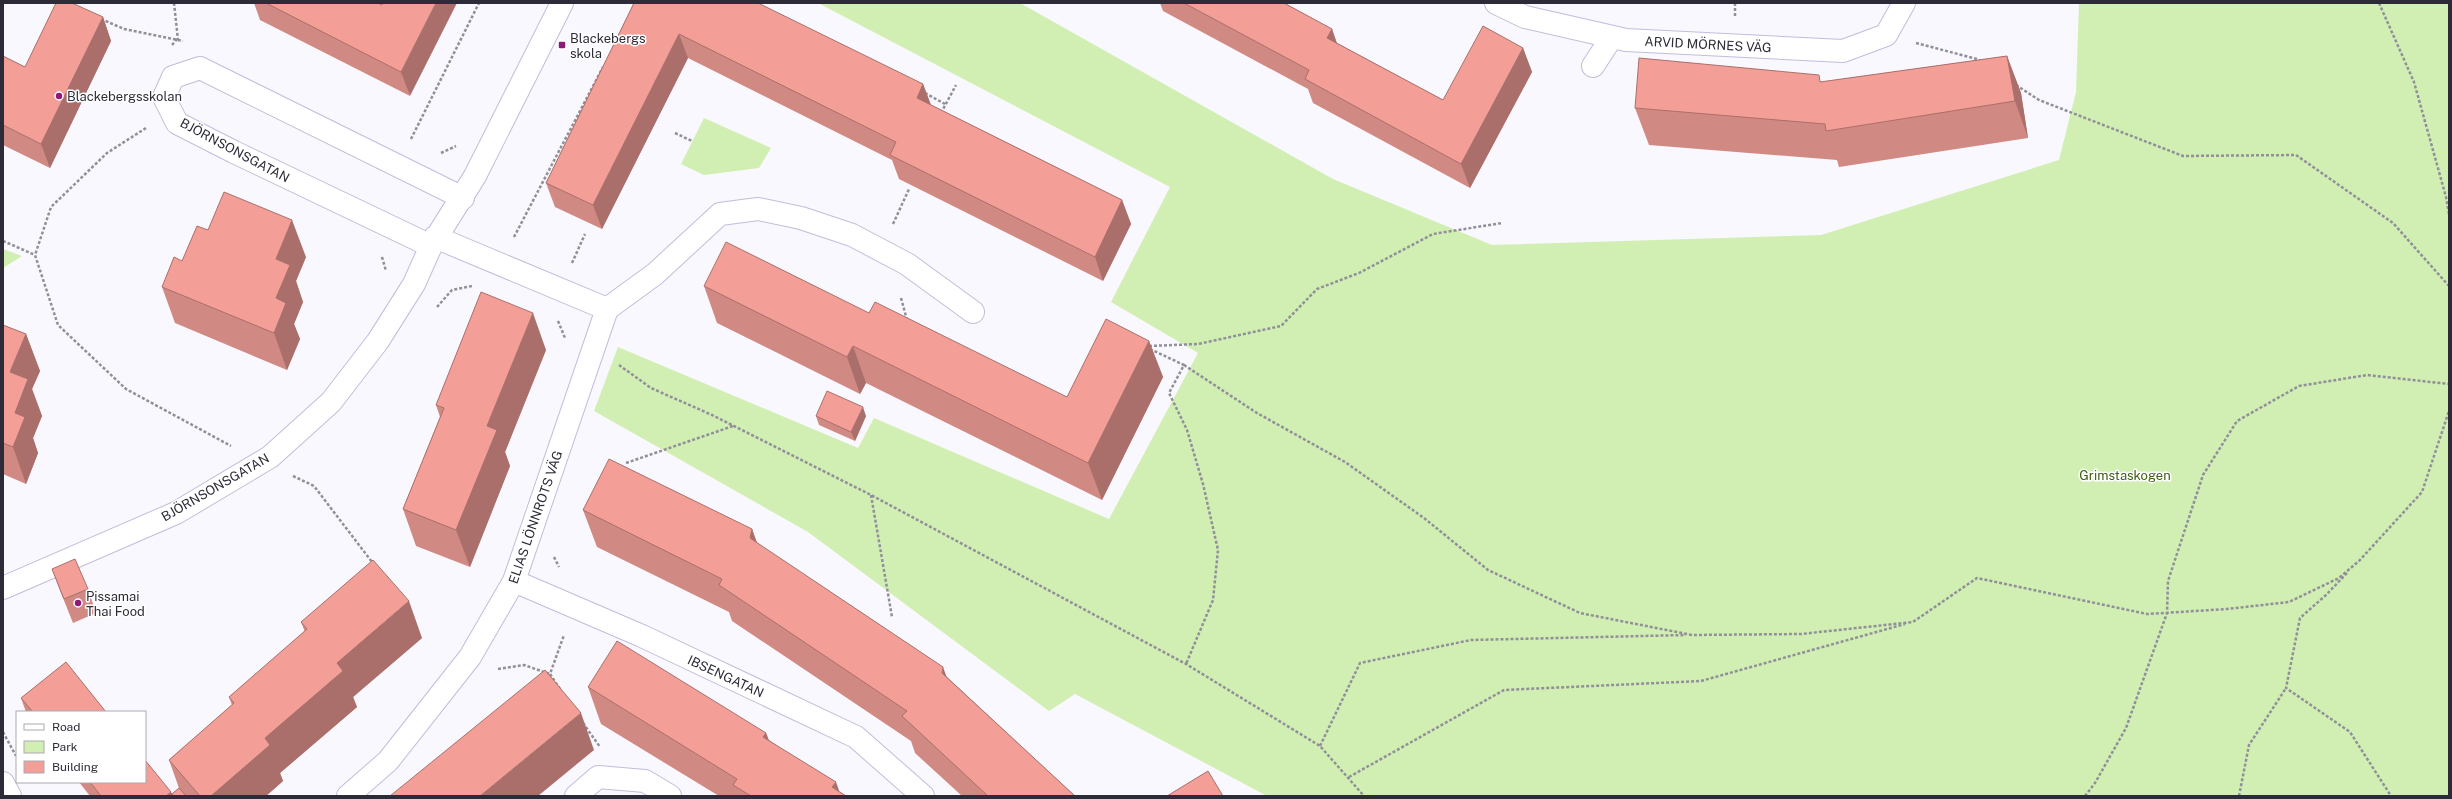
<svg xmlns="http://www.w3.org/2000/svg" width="2452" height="799" font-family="'Public Sans',sans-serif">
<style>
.green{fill:#d1efb3}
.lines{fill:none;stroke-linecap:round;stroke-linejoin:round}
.minor-casing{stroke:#c3bcdc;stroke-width:24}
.path{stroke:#918f99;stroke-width:2.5;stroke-dasharray:3 2;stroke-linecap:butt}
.minor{stroke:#fff;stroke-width:22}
.wall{fill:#d18983}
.shaded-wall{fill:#aa6f6a}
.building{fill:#f39f98;stroke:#aa6f6a}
.poi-dot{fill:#8e1979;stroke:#fff;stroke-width:1.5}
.labels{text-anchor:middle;stroke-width:3;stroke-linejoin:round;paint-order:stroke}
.poi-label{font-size:13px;fill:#2e2b38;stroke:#fff;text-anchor:start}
.street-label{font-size:13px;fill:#2e2b38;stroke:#fff}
.park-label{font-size:13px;fill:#405e15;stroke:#fff}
</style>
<rect width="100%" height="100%" fill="#f9f8fe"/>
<path class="green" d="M818,3H1020L1333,179L1492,245L1821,235L2059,160L2076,92L2079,3H2449V796H1267L1075,694L1049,711L808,532L594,411L618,347L858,448L874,418L1109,519L1198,353L1111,302L1170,187Z
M704,118L771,148L759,168L704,175L681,164Z
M3,249L22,256L3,268Z"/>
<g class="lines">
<g class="minor-casing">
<path id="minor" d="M1496,3L1525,17L1626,40L1843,51L1886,35L1904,3
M1593,66L1612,37
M435,237L607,309L655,274L720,214L758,209L801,218L852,235L907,264L973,312
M431,246L234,152L177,123L164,97L173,77L200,68L463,198
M514,581L642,636L856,737L923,796
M3,588L176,513L270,457L331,402L378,341L414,284L431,246L475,176L562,3
M3,783L10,796
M348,796L388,761L470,657L514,581L607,309
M576,796L598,777L645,781L670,796"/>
</g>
<path class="path" d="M174,3L178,40
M1735,3V16
M2379,3L2414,82L2446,197L2449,214
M101,19L124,29L183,41
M1916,43L1977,59L1982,62
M172,45L177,39
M2016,85L2039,100L2183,156L2296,155L2393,223L2449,286
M925,93L945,104
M941,113L956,85
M146,128L107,153L51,207L35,255L58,325L126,389L231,446
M675,133L692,141
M411,139L479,3
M441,153L456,146
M893,224L909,189
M514,237L603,67
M3,241L35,255
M382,257L386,271
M572,263L585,234
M901,298L907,320
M437,307L452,290L472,286
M558,321L565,338
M1149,346L1198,344L1281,326L1317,289L1359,273L1433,234L1502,223
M1150,349L1184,365L1169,393L1187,430L1203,484L1218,550L1213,600L1186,664
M619,365L651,388L712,415L871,495L1186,664L1320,746L1364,796
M1184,365L1257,413L1345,462L1424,518L1488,570L1580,613L1692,635L1801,634L1913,622L1977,578L2147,614L2227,609L2289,602L2339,578L2360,560L2422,492L2449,411
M626,463L733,426
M293,476L314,486L372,562
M871,495L892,617
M554,557L559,567
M2347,573L2326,595L2300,618L2286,688L2350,732L2391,796
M498,669L524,665L550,674
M560,689L550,674L564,635
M583,723L600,747
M3,732L16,756
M1320,746L1360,663L1471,640L1686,635
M1349,777L1504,690L1701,681L1905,624
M2085,796L2095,783L2126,728L2167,613L2168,581L2203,475L2237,421L2299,386L2367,375L2449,384
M2239,796L2249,745L2286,688"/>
<use href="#minor" class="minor"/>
</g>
<path class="wall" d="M254,3H378L382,5L410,96L260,20Z
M634,3L923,84L931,105L1122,200L1131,224L1103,281L899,179L892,160L688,58L602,229L555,207L546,183Z
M1160,3H1284L1332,29L1337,43L1443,100L1523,48L1532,72L1470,188L1313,103L1308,89L1163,11Z
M103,17L111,41L50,168L3,145V56L25,67Z
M2007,56L2021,93L2028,138L1839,167L1837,160L1649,145L1635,108Z
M208,230L306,257L296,281L303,302L294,324L300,339L287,370L175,323L162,287L182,261Z
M704,286L869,313L1067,397L1149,341L1163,377L1102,500L866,383L860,394L717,323Z
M3,325L26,334L40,371L32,389L42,416L33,438L38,453L26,484L3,474Z
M546,350L505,452L510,466L470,567L416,546L403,509L440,417L436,405Z
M816,416H866L855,441L819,425Z
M583,510L752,529L757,543L947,677L1075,796H962L915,753L911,741L732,621L729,612L597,547Z
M52,569L88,589L96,613L73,623L61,593Z
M301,622L422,638L353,697L357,707L280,773L283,781L266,796H90L79,782H145L171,792L172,794L179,788L169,760L232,705L229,697L305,632Z
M588,687L766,733L769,740L839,792L846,796H719L601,724Z
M21,698L106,712H26Z"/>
<path class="shaded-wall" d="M436,3H457L410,96L401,72Z
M103,17L111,41L50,168L41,144Z
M1332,29L1340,53L1327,38Z
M679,34L688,58L602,229L593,205Z
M1523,48L1532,72L1470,188L1461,164Z
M2007,56L2021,93L2028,138L2015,101Z
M923,84L932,108L917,98Z
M1122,200L1131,224L1103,281L1095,257Z
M292,220L306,257L296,281L303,302L294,324L300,339L287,370L274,333L276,298V259Z
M533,313L546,350L505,452L510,466L470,567L456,530L487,426Z
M26,334L40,371L32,389L42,416L33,438L38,453L26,484L13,447L15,413L10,372Z
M1149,341L1163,377L1102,500L1088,463Z
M853,346L866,383L860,394L847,357Z
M863,407L866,416L855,441L851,432Z
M752,529L765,565L750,538Z
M409,601L422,638L353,697L357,707L280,773L283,781L266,796H211L337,663Z
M943,667L956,703L942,673Z
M581,713L594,750L538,796H480Z
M766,733L779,770L763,737Z
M836,782L841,796L832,787Z
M171,792L173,796H166Z"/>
<path class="building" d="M56,3H72L103,17L41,144L3,125V56L25,67Z
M266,3H378L382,5L383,3H436L401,72Z
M634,3H758L923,84L917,98L1122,200L1095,257L890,155L896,142L679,34L593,205L546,183Z
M1184,3H1284L1332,29L1327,38L1443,100L1483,26L1523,48L1461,164L1305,79L1309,70Z
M2007,56L2015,101L1826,131L1825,124L1635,108L1639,58L1819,75L1820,82Z
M224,192L292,220L276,259L290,265L276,298L286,303L274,333L162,287L174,257L182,261L197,226L208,230Z
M726,242L869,313L875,302L1067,397L1106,319L1149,341L1088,463L853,346L847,357L704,286Z
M481,292L533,313L487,426L497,430L456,530L403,509L444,408L436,405Z
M3,325L26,334L10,372L28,379L15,413L25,417L13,447L3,443Z
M827,391L863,407L851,432L816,416Z
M609,459L752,529L750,538L943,667L942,673L1075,796H988L902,716L907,711L719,585L722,579L583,510Z
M75,559L88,589L64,599L52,569Z
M373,560L409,601L337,663L343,671L265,738L270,745L211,796H200L169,760L234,703L229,697L307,629L301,622Z
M617,641L766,733L763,737L836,782L832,787L846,796H751L733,785L737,779L588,687Z
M66,662L106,712H33L21,698Z
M545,670L581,713L480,796H390Z
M145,760L171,792L166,796H101L90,782H145Z
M1208,771L1223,796H1167Z
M179,788L186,796H173L172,794Z"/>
<g class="poi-dot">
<rect x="558" y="41" width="8" height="8" rx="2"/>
<circle cx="59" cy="96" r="4"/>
<circle cx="78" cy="603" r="4"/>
</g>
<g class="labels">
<g class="poi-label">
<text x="570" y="43">Blackebergs<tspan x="570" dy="15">skola</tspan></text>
<text x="67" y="101">Blackebergsskolan</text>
<text x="86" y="601">Pissamai<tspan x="86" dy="15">Thai Food</tspan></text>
</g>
<g class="street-label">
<text transform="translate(1708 44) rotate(3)" y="5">ARVID MÖRNES VÄG</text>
<text transform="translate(235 150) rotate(28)" y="5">BJÖRNSONSGATAN</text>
<text transform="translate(215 487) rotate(-30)" y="5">BJÖRNSONSGATAN</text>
<text transform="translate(535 517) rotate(-71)" y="5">ELIAS LÖNNROTS VÄG</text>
<text transform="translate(726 676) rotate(25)" y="5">IBSENGATAN</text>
</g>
<g class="park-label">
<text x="2125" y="480">Grimstaskogen</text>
</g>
</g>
<rect width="2452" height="799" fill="none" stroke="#2e2b38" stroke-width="8"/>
<rect x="16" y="711" width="130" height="72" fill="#ffffff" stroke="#abaaaf"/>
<rect x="24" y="724" width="20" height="6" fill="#ffffff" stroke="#abaaaf"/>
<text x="52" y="731" font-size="12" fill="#2e2b38">Road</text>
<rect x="24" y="741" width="20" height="12" fill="#d1efb3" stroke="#abaaaf"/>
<text x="52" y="751" font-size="12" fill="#2e2b38">Park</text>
<rect x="24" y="761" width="20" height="12" fill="#f39f98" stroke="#abaaaf"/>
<text x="52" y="771" font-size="12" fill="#2e2b38">Building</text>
</svg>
